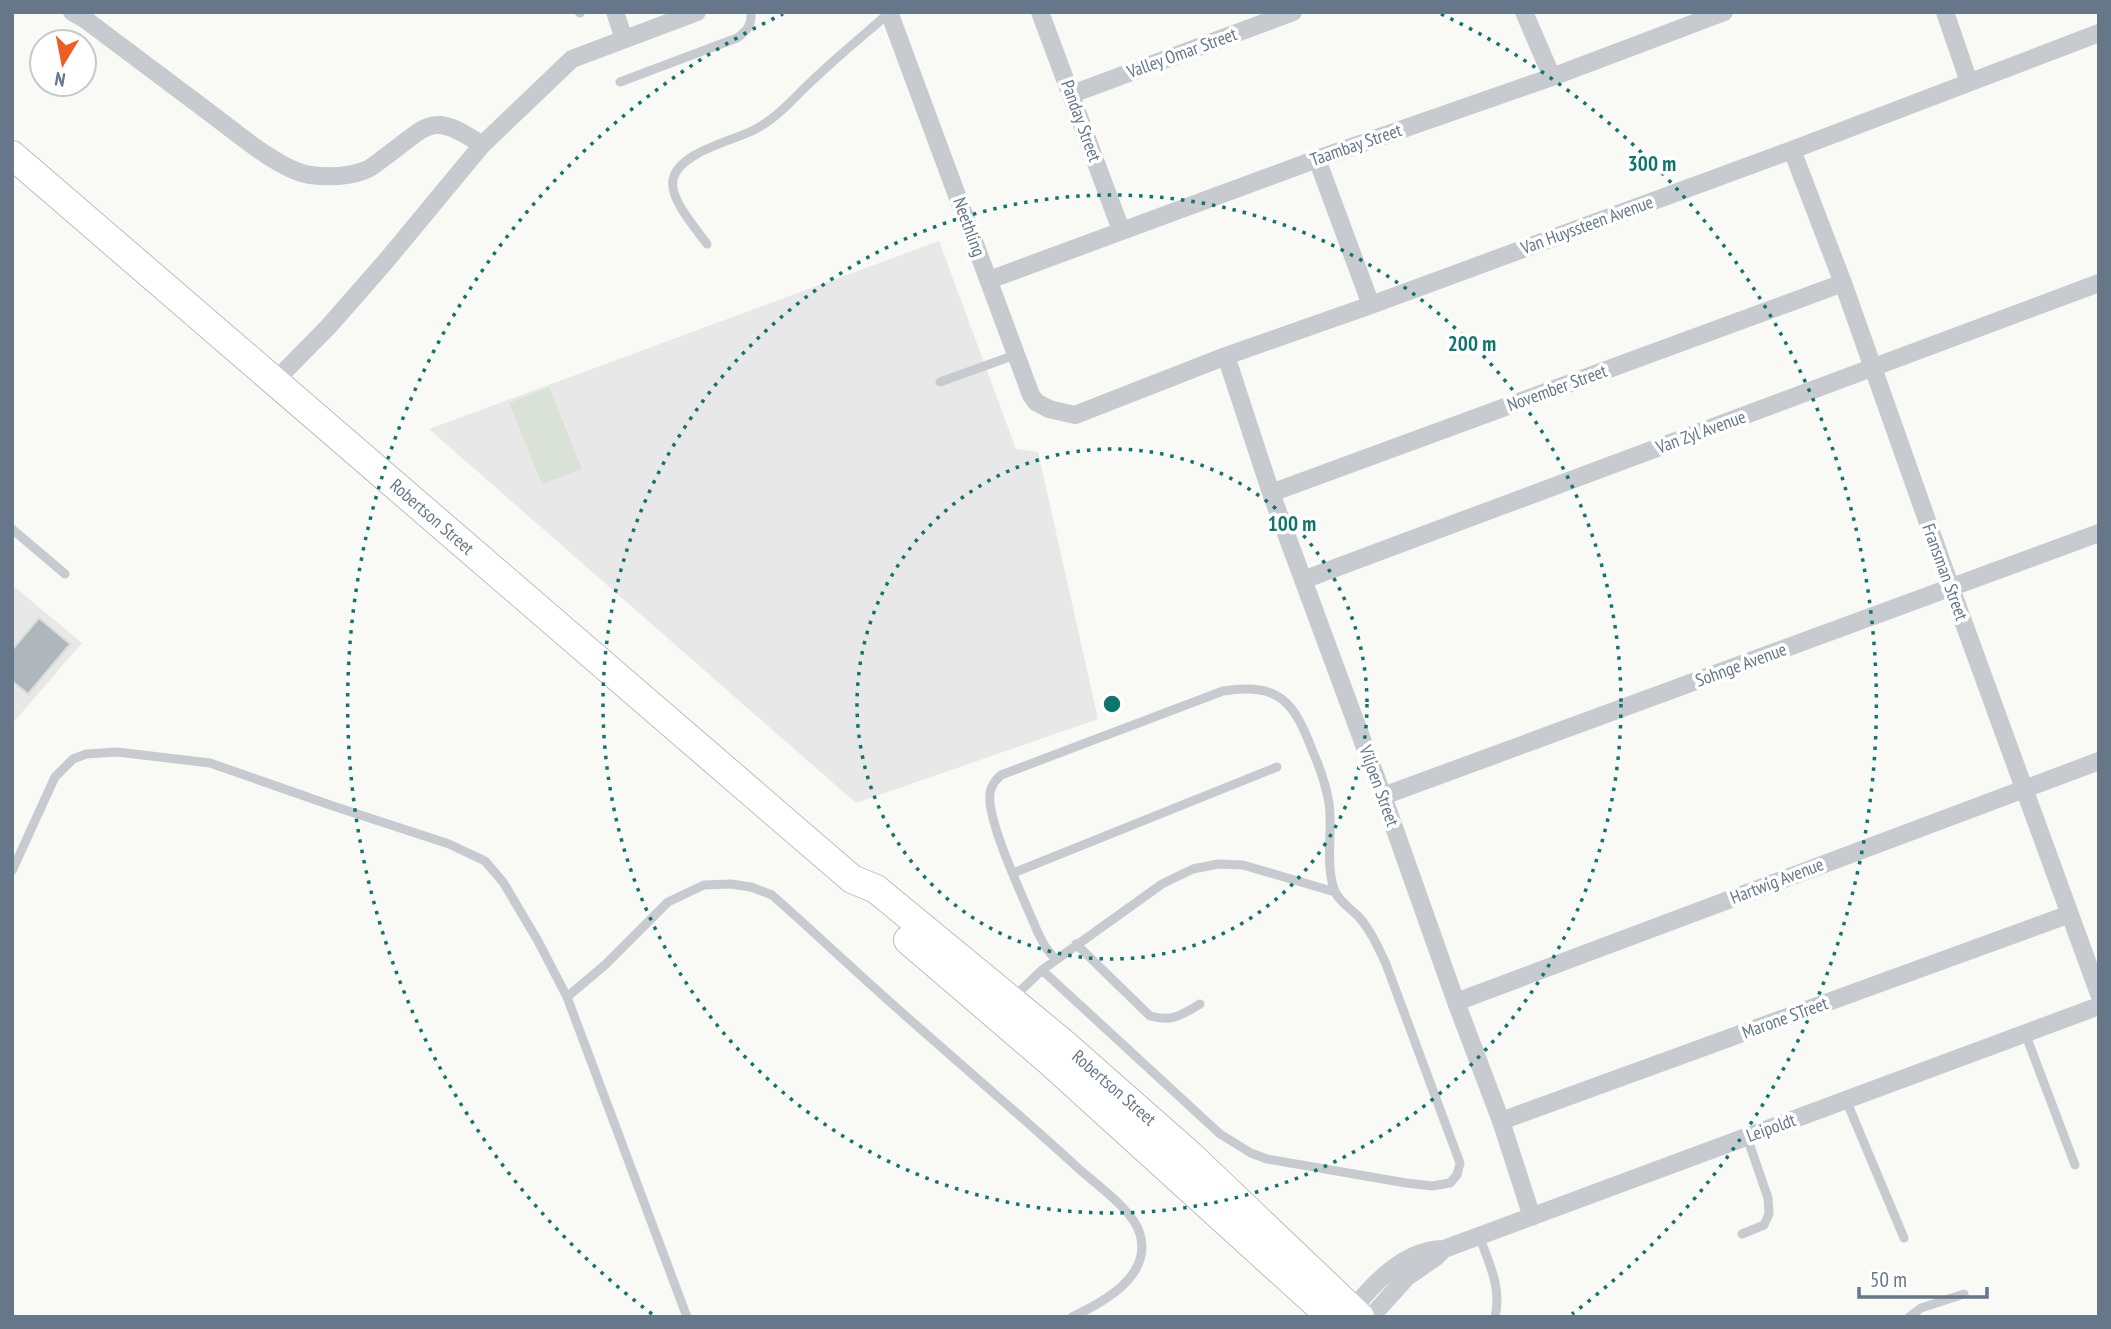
<svg xmlns="http://www.w3.org/2000/svg" width="2111" height="1329" font-family="'PT Sans Narrow',sans-serif">
<style>
.built{fill:#e7e8e7}
.green{fill:#dae1d7}
.building{fill:#afb7bd;stroke:#dbdbd8;stroke-width:2}
.lines{fill:none;stroke-linecap:round;stroke-linejoin:round}
.primary-casing{stroke:#babec2;stroke-width:30}
.service{stroke:#c7cace;stroke-width:9}
.minor{stroke:#c7cace;stroke-width:18}
.primary{stroke:#fff;stroke-width:28}
.ring{fill:none;stroke:#0f766e;stroke-width:3.5;stroke-dasharray:3.5 7}
.labels{text-anchor:middle;stroke-width:7;stroke-linejoin:round;paint-order:stroke}
.street-label{font-size:18px;fill:#667789;stroke:#fff}
.centre{fill:#0f766e;stroke:#fff;stroke-width:3.5}
.ring-label{font-size:21px;text-anchor:middle;font-weight:bold;fill:#0f766e;stroke:#fff;stroke-width:7;stroke-linejoin:round;paint-order:stroke}
</style>
<rect width="100%" height="100%" fill="#f9f9f6"/>
<path class="built" d="M939,241L1016,449L1038,452L1098,719L856,803L429,429Z
M12,585L82,643L12,724Z"/>
<path class="green" d="M549,387L582,469L542,484L509,403Z"/>
<path class="building" d="M39,618L70,644L28,694L12,681V650Z"/>
<g class="lines">
<g class="primary-casing">
<path id="primary" d="M12,155L852,879L876,889L1063,1043L1190,1155L1360,1317
M908,940L1048,1060L1331,1317"/>
</g>
<path class="service" d="M579,12L580,13
M620,82L737,38C747,31 752,25 751,12
M707,244C697,230 669,199 673,180C678,153 731,141 752,131C777,119 793,98 813,80C837,57 864,35 889,13
M940,382L1015,355
M12,529L65,574
M12,871L55,777L73,759L86,754L117,752L210,763L333,806L449,844L485,861L503,882L538,941L567,997L687,1317
M1013,873L1277,767
M1076,944L1150,1016C1173,1022 1181,1015 1200,1004
M1042,970L1162,884L1193,869L1218,864L1243,865L1335,892
M567,997L605,965L668,902L704,885L731,884L751,887L772,895C815,933 856,972 899,1010C959,1063 1020,1115 1079,1169C1097,1185 1134,1211 1140,1234C1152,1276 1104,1302 1072,1317
M1014,997L1042,970L1220,1134L1251,1153L1267,1159L1406,1183L1432,1186L1450,1183L1457,1175L1460,1163L1386,964C1378,947 1371,931 1359,917C1351,909 1337,900 1334,889C1325,861 1333,832 1329,803C1326,786 1320,768 1313,752C1294,702 1280,682 1223,691L1001,775C996,780 991,785 990,793C986,821 1026,903 1038,933L1046,948L1056,960
M2025,1033L2075,1165
M1846,1100L1904,1238
M1742,1234L1764,1225L1769,1214L1768,1198L1747,1137
M1479,1236C1489,1263 1502,1288 1495,1317
M1909,1317L1921,1308L1964,1294"/>
<path class="minor" d="M72,12L86,20C127,51 169,82 210,113C234,131 281,171 310,175C327,177 347,177 363,171C371,169 379,161 385,157C429,125 431,110 482,145
M615,12L624,39
M889,12L1031,395L1036,402L1049,409L1075,415L1226,356L1371,305L1792,150L2099,33
M1040,12L1121,230
M1524,12L1552,77
M1945,12L1969,82
M1072,94L1293,12
M1792,150L1843,283L1951,588L2099,994
M1317,159L1371,305
M989,280L1317,159L1552,77L1724,12
M1226,356L1271,493L1383,796L1456,1002L1501,1121L1532,1217
M275,381L329,326L386,261L482,145L572,59L697,12
M1271,493L1843,283
M1303,580L2099,283
M1383,796L2099,533
M1456,1002L2099,761
M1501,1121L2070,914
M1348,1316C1370,1286 1404,1249 1444,1249L2099,1006
M1371,1317L1407,1277L1436,1257L1444,1249"/>
<use href="#primary" class="primary"/>
</g>
<g class="ring">
<circle cx="1112" cy="704" r="255"/>
<circle cx="1112" cy="704" r="509"/>
<path d="M652 1314A764 764 0 0 1 783 14M1441 14A764 764 0 0 1 1572 1314"/>
</g>
<g class="labels">
<g class="street-label">
<text transform="translate(1182 53) rotate(-20)" y="6">Valley Omar Street</text>
<text transform="translate(1081 121) rotate(70)" y="6">Panday Street</text>
<text transform="translate(1356 145) rotate(-19)" y="6">Taambay Street</text>
<text transform="translate(1587 225) rotate(-20)" y="6">Van Huyssteen Avenue</text>
<text transform="translate(969 227) rotate(70)" y="6">Neethling</text>
<text transform="translate(1557 388) rotate(-20)" y="6">November Street</text>
<text transform="translate(1701 432) rotate(-20)" y="6">Van Zyl Avenue</text>
<text transform="translate(432 517) rotate(41)" y="6">Robertson Street</text>
<text transform="translate(1945 572) rotate(70)" y="6">Fransman Street</text>
<text transform="translate(1741 665) rotate(-20)" y="6">Sohnge Avenue</text>
<text transform="translate(1379 786) rotate(70)" y="6">Viljoen Street</text>
<text transform="translate(1777 881) rotate(-21)" y="6">Hartwig Avenue</text>
<text transform="translate(1785 1018) rotate(-20)" y="6">Marone STreet</text>
<text transform="translate(1114 1088) rotate(41)" y="6">Robertson Street</text>
<text transform="translate(1771 1128) rotate(-20)" y="6">Leipoldt</text>
</g>
</g>
<circle cx="1112" cy="704" r="10" class="centre"/>
<g class="ring-label">
<text x="1652" y="171">300 m</text>
<text x="1472" y="351">200 m</text>
<text x="1292" y="531">100 m</text>
</g>
<rect width="2111" height="1329" fill="none" stroke="#667789" stroke-width="28"/>
<g transform="translate(63 63) rotate(190)"><circle r="33" fill="#ffffff" stroke="#c2c9d0" stroke-width="2"/>
<path d="M0-5L12 26L0 18L-12 26Z" fill="#ed5e22"/>
<text y="-10" font-size="19" font-weight="bold" text-anchor="middle" fill="#667789">N</text>
</g>
<path d="M1859 1287v10h128v-10" fill="none" stroke="#667789" stroke-width="3.5"/>
<text x="1870" y="1287" font-size="21" fill="#667789" stroke="#ffffff" stroke-width="5" paint-order="stroke">50 m</text>
</svg>
